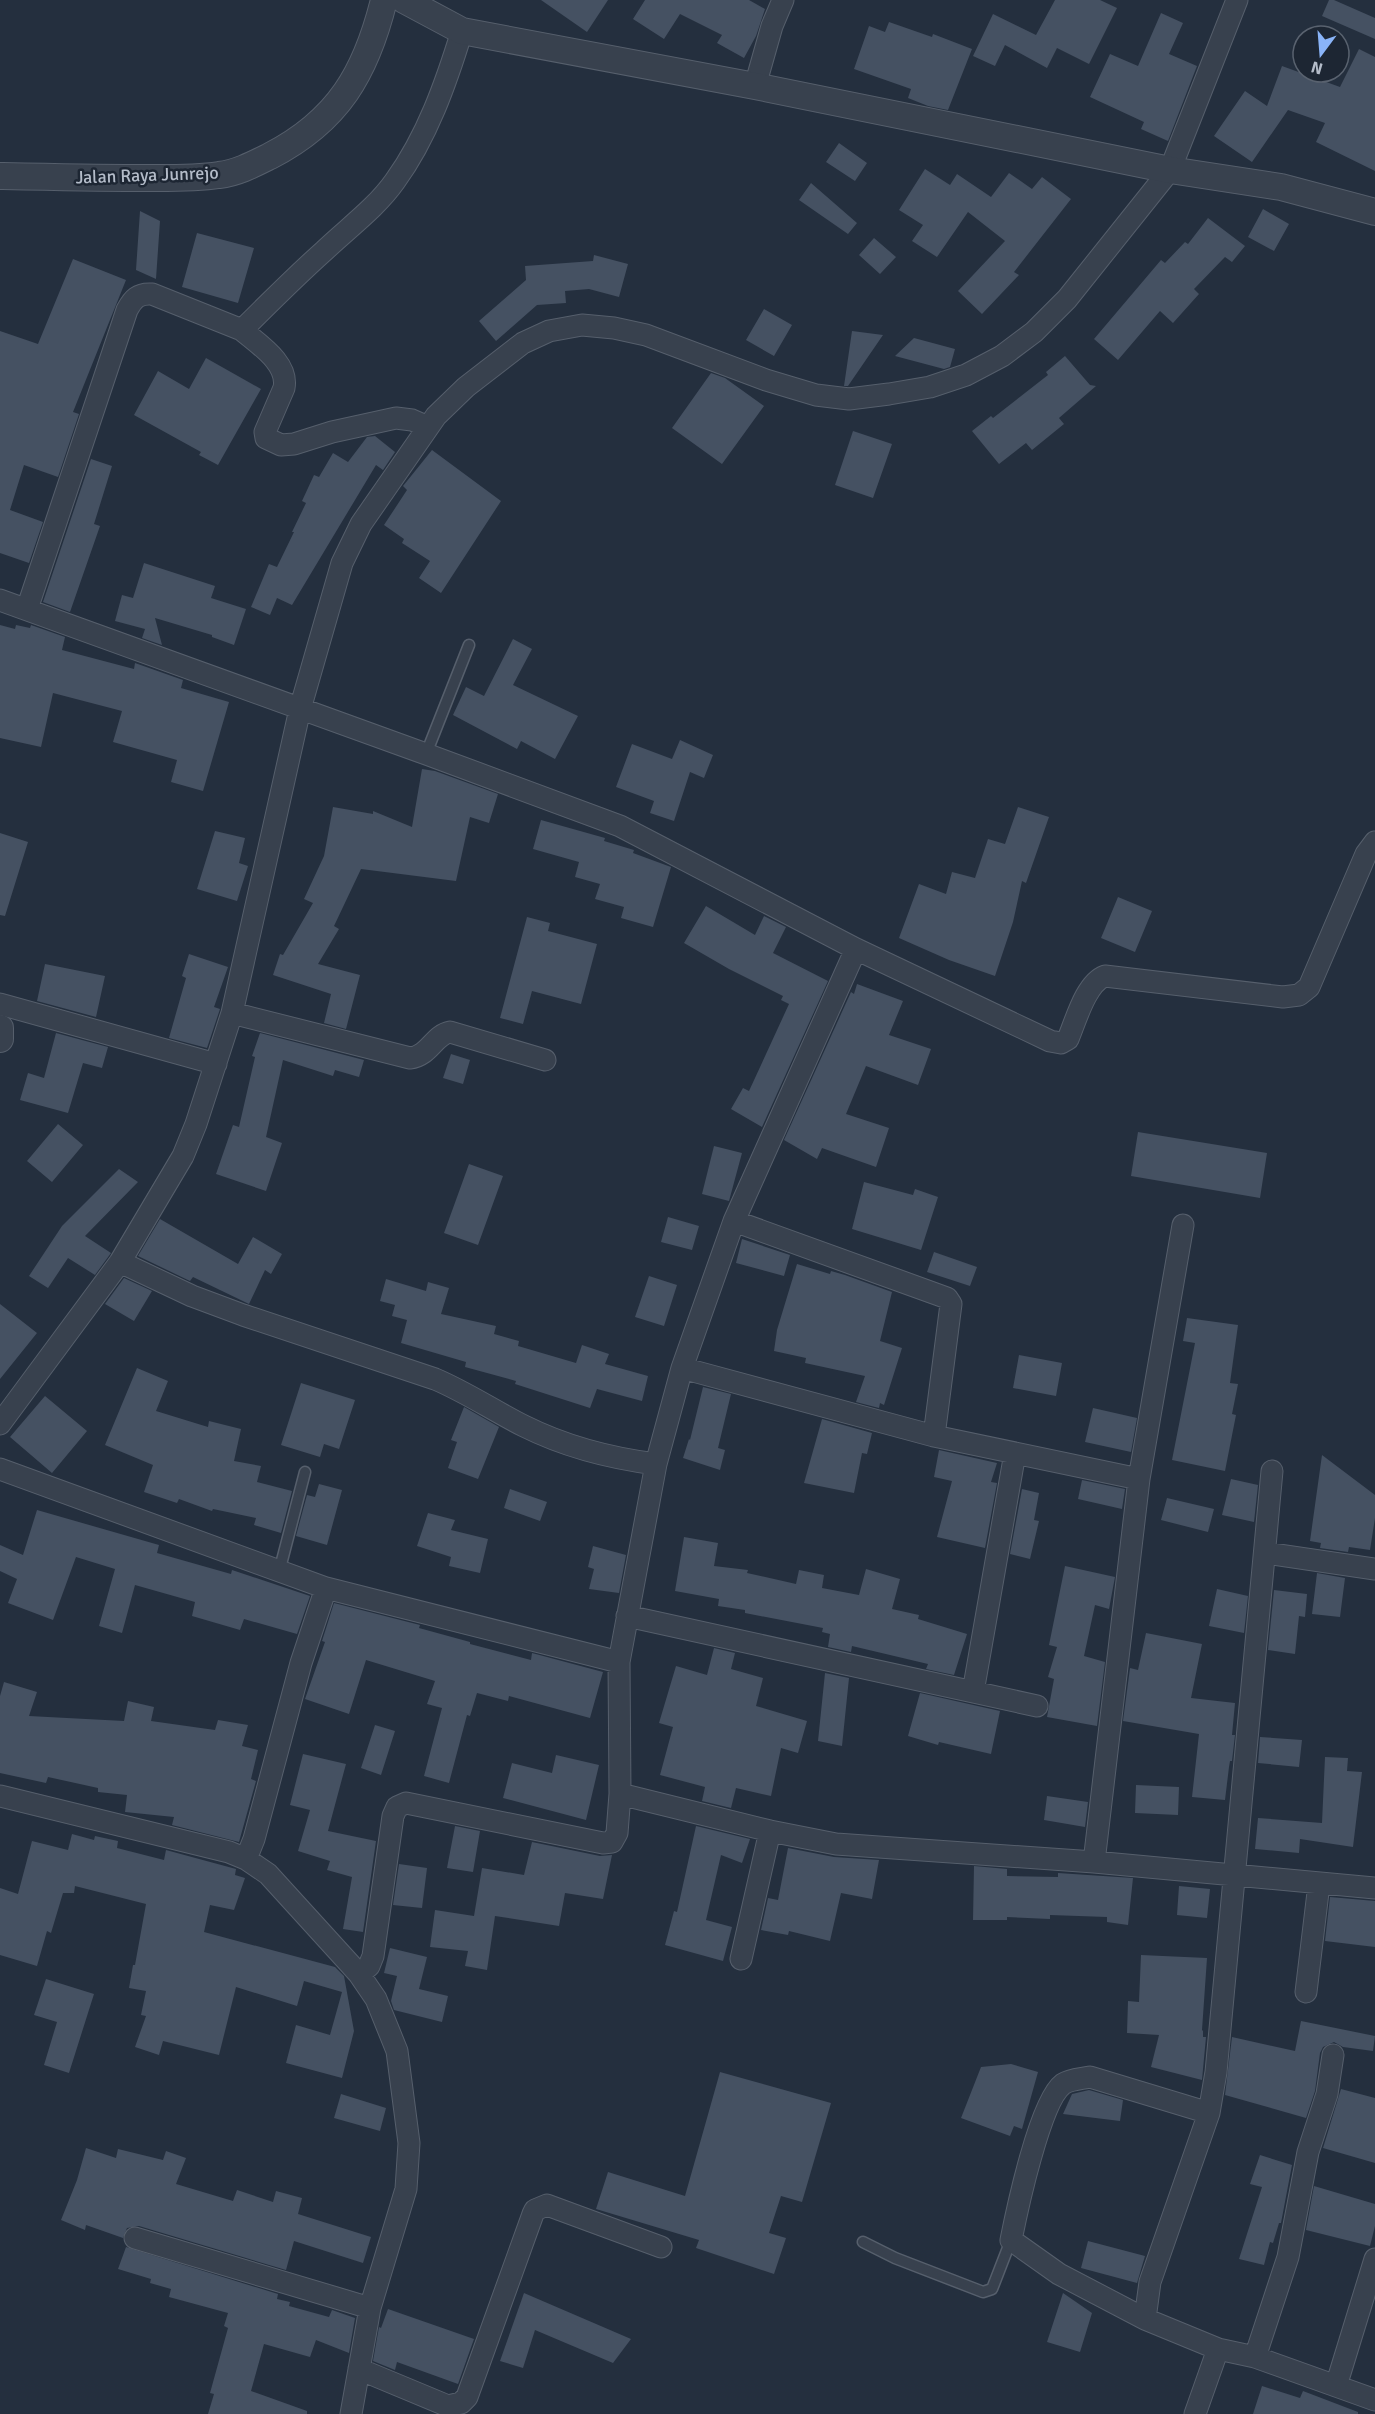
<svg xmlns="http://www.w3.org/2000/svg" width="1375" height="2414" font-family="Signika,sans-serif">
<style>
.building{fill:#455162}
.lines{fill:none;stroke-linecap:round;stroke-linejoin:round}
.service-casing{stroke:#565f6c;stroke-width:13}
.minor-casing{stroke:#565f6c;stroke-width:23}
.tertiary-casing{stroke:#565f6c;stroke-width:28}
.service{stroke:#38414e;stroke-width:10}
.minor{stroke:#38414e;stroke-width:21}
.tertiary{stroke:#38414e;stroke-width:26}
.labels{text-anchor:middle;stroke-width:5;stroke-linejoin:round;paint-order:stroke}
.street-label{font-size:18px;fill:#b4bcc9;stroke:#1d2633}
</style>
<rect width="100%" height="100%" fill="#242f3e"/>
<path class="building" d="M541,0H608L587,32Z
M645,0H749L765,9L756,36L744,58L717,43L722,35L680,14L664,39L633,19Z
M1055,0H1100L1117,8L1089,64L1057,48L1047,68L1005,45L995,66L973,56L993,14L1036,35Z
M1329,0H1334L1375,18V39L1322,16Z
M1161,13L1183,23L1169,54L1197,66L1168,141L1141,129L1144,122L1090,97L1110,54L1138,66Z
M889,22L932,37L933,34L972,49L948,110L928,106L908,98L911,89L854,69L869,26L885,32Z
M1359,49L1375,57V171L1316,142L1325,123L1288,110L1252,162L1214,136L1245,91L1267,106L1282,66L1340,87Z
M839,143L867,163L855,181L826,162Z
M925,169L950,185L957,174L991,197L1009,173L1032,189L1042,177L1071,199L1014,272L1019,275L982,314L958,291L1005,241L968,212L937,257L912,241L923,225L899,210Z
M811,183L857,223L848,234L799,200Z
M1263,209L1289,224L1274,251L1248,237Z
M140,211L160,221L156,279L136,270Z
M1208,218L1245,246L1232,262L1225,257L1194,289L1199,294L1173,323L1160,311L1118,360L1094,339L1161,260L1165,263L1185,242L1188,244Z
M197,233L254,248L238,303L182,287Z
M874,238L896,257L880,274L859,255Z
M594,255L628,264L619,297L589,289L565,291L566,303L537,305L496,341L479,321L526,280L525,266L593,261Z
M73,259L126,280L73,412L79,414L58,477L24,465L10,510L43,522L29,563L0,553V331L38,344Z
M764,309L792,325L774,356L746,340Z
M852,331L883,335L848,386H844Z
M914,338L955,349L950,367L944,369L895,356Z
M1065,356L1090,385L1096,386L1059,418L1064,424L1032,450L1026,443L999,464L972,431L991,416L993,418L1048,375L1046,372Z
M206,358L261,389L218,465L199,455L201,452L134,415L158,371L189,389Z
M711,373L725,378L764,406L722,464L672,428Z
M853,431L892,444L873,498L835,485Z
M375,436L395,452L383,470L376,465L292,605L277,598L270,615L251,607L269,564L277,567L294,532H292L306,503L302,501L314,475L319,477L333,453L348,462L367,437Z
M432,450L501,501L441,593L419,578L430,561L402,543L404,539L384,525L407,490L403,486Z
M91,459L112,466L94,524L100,526L70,612L43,602Z
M144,563L215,586L211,598L246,609L234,645L212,637V635L155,618L162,645L142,638L145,629L115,621L122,595L133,598Z
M0,625L15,629L16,625L30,628L31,625L65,637L62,650L134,669L135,663L183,680L181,688L229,702L203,791L171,782L177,760L113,742L122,711L53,693L41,747L0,738Z
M513,639L532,649L513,685L578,716L555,759L521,741L517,749L453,715L466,687L484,696Z
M680,740L713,755L704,778L690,772L674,821L650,813L654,801L616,787L632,744L672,759Z
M422,769L435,771L498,794L489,823L470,817L456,881L361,869L334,926L339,929L318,964L360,975L346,1029L324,1023L331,994L273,975L280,954L283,955L313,903L304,899L324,856L333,807L373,814V811L412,827Z
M1018,807L1049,817L1026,883L1022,881L1013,922L995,976L949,960L899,938L919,884L946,894L952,872L975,878L988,839L1005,844Z
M541,820L605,838L604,841L634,850L633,853L671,867L653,927L621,918L624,907L595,899L600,884L575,877L579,862L533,849Z
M215,831L245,838L239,863L248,866L237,901L197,889Z
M0,833L28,842L5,916L0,915Z
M1118,897L1152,911L1135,952L1101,938Z
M706,906L755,935L764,916L786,927L773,953L828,981L762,1127L731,1109L743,1088L749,1091L789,1004L781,1000L783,996L729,969L684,943Z
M527,917L550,923L548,931L597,944L581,1004L532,991L523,1024L500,1018Z
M189,954L228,967L214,1007L220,1009L207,1048L169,1038L186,978L182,976Z
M45,964L105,976L96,1017L37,1001Z
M857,984L903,1001L889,1035L931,1049L918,1085L866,1066L846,1114L889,1128L876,1167L822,1148L817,1159L784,1140L851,992L854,994Z
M56,1033L108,1047L102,1068L83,1063L68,1113L20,1100L28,1073L44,1078Z
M260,1033L364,1060L359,1077L335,1070L333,1076L283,1060L266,1137L282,1143L266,1191L216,1174L233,1125L239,1127L255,1057L252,1056Z
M451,1054L470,1060L463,1084L443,1078Z
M58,1124L83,1145L52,1182L27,1161Z
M1138,1132L1267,1153L1260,1198L1131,1176Z
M714,1146L742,1153L729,1201L702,1194Z
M469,1164L503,1176L478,1245L444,1233Z
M119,1169L138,1182L85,1236L111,1253L95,1275L68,1258L48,1288L29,1276L62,1226Z
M864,1182L913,1195L915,1189L938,1197L921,1250L852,1229Z
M668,1217L699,1226L692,1250L661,1242Z
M160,1219L238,1264L253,1237L282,1254L271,1274L265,1270L249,1304L193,1277L190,1281L138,1256Z
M742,1239L790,1255L784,1276L736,1263Z
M934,1252L977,1267L970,1286L927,1272Z
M797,1264L830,1274L831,1271L845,1275L892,1292L880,1341L902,1348L884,1405L880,1403L879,1408L856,1402L865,1376L805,1363L806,1358L774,1351L777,1330Z
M649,1276L677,1285L664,1326L635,1317Z
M124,1278L152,1291L134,1321L105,1304Z
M386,1279L426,1291L428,1282L449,1288L441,1314L496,1326L494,1334L519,1341L518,1346L576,1363L582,1345L609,1354L605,1364L648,1376L642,1401L597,1389L590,1408L515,1384L516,1381L465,1367L466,1362L401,1343L407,1320L392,1316L395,1305L380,1301Z
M0,1304L37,1333L0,1379Z
M1187,1318L1238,1325L1230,1383L1238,1384L1232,1414L1236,1415L1225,1471L1172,1460L1195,1343L1183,1341Z
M1019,1355L1062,1363L1056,1396L1013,1388Z
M137,1368L168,1381L156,1411L208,1427L209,1421L241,1429L234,1461L261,1466L257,1482L292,1491L281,1533L254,1525L256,1518L213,1509L212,1511L179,1499L177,1503L144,1492L153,1465L105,1445Z
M301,1383L355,1400L339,1449L324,1444L320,1457L281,1445Z
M703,1387L731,1394L718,1448L725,1450L720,1470L683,1458L689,1439L690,1440Z
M45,1396L87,1431L52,1473L10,1437Z
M464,1407L499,1427L478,1479L448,1468L457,1442L451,1440Z
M1093,1408L1137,1418L1131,1452L1085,1442Z
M822,1419L872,1433L867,1454L862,1453L854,1493L804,1483Z
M939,1450L997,1463L991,1482L997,1483L985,1548L937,1537L952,1481L934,1477Z
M1322,1455L1375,1495V1518L1370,1550L1349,1547L1348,1552L1320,1548L1321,1543L1310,1541Z
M1231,1479L1258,1485L1254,1522L1222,1515Z
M1082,1480L1125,1489L1122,1509L1078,1499Z
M319,1484L342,1490L327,1545L296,1536L307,1495L315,1497Z
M510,1489L547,1502L540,1521L504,1508Z
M1022,1489L1039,1493L1034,1520L1039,1521L1030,1559L1010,1554Z
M1167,1498L1214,1509L1208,1532L1161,1520Z
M37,1510L159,1545L157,1553L231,1574L232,1570L310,1596L297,1634L244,1619L240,1630L192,1616L195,1602L135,1585L122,1633L99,1626L115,1569L76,1557L53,1620L8,1603L17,1579L0,1571V1545L23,1555Z
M428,1513L455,1520L451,1530L488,1539L480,1573L449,1566L451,1557L417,1546Z
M684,1537L718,1543L714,1566L748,1570L747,1573L796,1584L799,1570L824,1575L822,1588L859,1595L866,1569L900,1579L892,1609L919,1615L918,1619L967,1634L954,1675L926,1669L928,1664L852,1646L851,1652L828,1647L830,1634L822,1632L823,1628L745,1613V1610L718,1606L719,1599L675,1591Z
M593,1546L626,1555L619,1593L589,1589L594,1569L588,1567Z
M1065,1566L1115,1577L1109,1609L1095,1605L1084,1656L1105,1662L1097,1726L1047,1717L1054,1679L1048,1677L1057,1647L1049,1645Z
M1317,1573L1345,1578L1340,1617L1312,1614Z
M1217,1589L1248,1596L1244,1633L1209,1626Z
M1274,1590L1307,1594L1305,1617L1299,1616L1295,1654L1268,1650Z
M334,1603L420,1625L419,1628L470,1642V1644L531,1660L532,1653L603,1672L590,1718L509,1696L508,1701L477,1693L470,1716L467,1715L449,1783L424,1776L442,1708L427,1704L435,1681L366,1660L349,1714L305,1699L325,1642L322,1641Z
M1146,1633L1202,1644L1191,1698L1235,1703L1232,1735H1235L1232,1761H1230L1229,1767L1225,1800L1192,1797L1199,1734L1123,1721L1130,1668L1138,1670Z
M714,1648L735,1653L731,1669L763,1678L756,1706L807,1721L798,1753L781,1748L771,1796L736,1788L731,1808L702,1801L705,1787L660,1775L673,1727L659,1723L676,1666L707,1675Z
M825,1673L849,1678L842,1746L818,1741Z
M4,1682L37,1692L29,1716L124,1721L128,1701L154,1707L151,1721L215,1730L218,1720L248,1725L242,1746L258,1750L251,1779L256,1781L239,1842L172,1825L174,1817L125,1812L127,1795L98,1792V1788L48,1777L46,1783L0,1773V1696Z
M920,1693L1000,1711L991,1754L939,1742L938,1745L908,1736Z
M375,1725L395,1731L381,1775L361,1768Z
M1260,1737L1302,1740L1299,1767L1258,1763Z
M303,1754L346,1764L328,1831L376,1841L363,1932L343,1929L352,1877L327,1870L330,1861L298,1851L310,1810L290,1805Z
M556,1755L599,1765L586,1820L503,1798L512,1763L552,1773Z
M1325,1757L1348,1758L1347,1771L1362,1772L1353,1847L1300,1839L1299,1853L1255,1849L1258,1818L1322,1823Z
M1136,1785L1179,1787L1178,1815L1135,1813Z
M1047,1796L1088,1802L1085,1827L1044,1820Z
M455,1826L480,1831L473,1872L447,1868Z
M696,1826L750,1839L742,1863L721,1855L706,1920L732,1927L723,1961L665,1945L674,1911L677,1912Z
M72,1834L94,1840L95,1836L118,1841L117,1848L164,1860L166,1850L236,1869L235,1875L245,1878L234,1910L210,1905L204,1932L335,1967L344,1976L354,2031L342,2078L286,2063L296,2025L330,2035L342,1992L304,1981L297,2006L236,1987L219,2055L163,2041L159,2055L135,2047L146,2016L141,2015L146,1991L129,1988L133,1965H135L146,1904L75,1886L74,1893H63L51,1933L47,1931L37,1966L0,1955V1888L18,1894L32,1841L68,1850Z
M532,1842L600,1856L612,1855L603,1899L565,1893L559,1926L495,1916L487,1970L465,1966L468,1951L430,1947L435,1910L474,1916L482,1868L524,1875Z
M788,1848L834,1857L879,1860L872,1899L841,1893L830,1941L789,1931L788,1935L761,1930L768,1898L778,1900Z
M399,1864L427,1868L422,1908L393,1905Z
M974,1866L1007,1869V1876L1058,1877V1873L1133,1878L1128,1925L1107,1922V1917L1050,1915V1919L1007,1917V1920H973Z
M1179,1886L1210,1889L1207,1918L1177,1915Z
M1330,1897L1375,1901V1947L1325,1941Z
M390,1948L427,1957L419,1989L448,1996L442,2022L394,2010L391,2001L397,1976L384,1973Z
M1141,1955L1207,1958L1202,2030L1203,2031V2037H1206L1202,2080L1151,2067L1159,2035L1127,2033L1128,2001L1139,2002Z
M46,1979L94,1994L69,2073L44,2065L57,2022L34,2015Z
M1301,2021L1375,2036L1373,2051L1343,2047L1334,2042L1323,2047L1320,2053L1315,2091L1306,2118L1225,2095L1232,2037L1295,2051Z
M1011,2064L1038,2072L1022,2129L1014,2126L1010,2136L961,2118L981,2067Z
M720,2072L831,2103L802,2202L781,2196L769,2233L786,2238L774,2274L696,2248L699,2240L596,2209L608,2172L685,2196Z
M1341,2089L1375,2098V2163L1323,2148Z
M1089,2090L1123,2100L1120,2121L1063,2114L1072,2094Z
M341,2094L386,2108L380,2131L334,2118Z
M86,2148L116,2158L118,2149L163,2160L166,2151L186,2158L176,2184L233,2201L237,2190L273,2202L276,2191L302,2198L298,2214L371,2237L363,2263L294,2241L286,2270L139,2226L127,2228L123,2238L86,2225L85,2230L61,2220L77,2180Z
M1260,2155L1292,2165L1281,2223H1279L1273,2243L1270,2242L1264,2265L1239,2259L1262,2187L1250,2184Z
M1314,2186L1375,2204V2226L1370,2246L1306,2230Z
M1088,2241L1145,2256L1137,2283L1081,2268Z
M126,2247L278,2294L277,2299L290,2302L289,2306L329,2317L332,2310L355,2318L349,2353L316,2340L310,2357L264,2344L251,2391L307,2411V2414H208L214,2394L210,2393L228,2328L224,2326L228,2313L169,2297L171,2289L150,2283L151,2279L118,2269Z
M524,2293L631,2339L613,2363L535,2330L523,2368L500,2361Z
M1063,2293L1092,2313L1080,2352L1047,2342Z
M388,2309L474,2339L458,2384L397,2362L395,2370L373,2361L379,2327L381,2328Z
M1262,2386L1300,2398L1303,2391L1358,2412V2414H1253Z"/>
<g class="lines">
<g class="service-casing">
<path id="service" d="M426,754L469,645
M279,1572L305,1472
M863,2242L895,2258L983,2292L992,2289L1011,2240"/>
</g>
<g class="minor-casing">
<path id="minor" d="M755,86L772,26L783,0
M242,330C258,344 289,363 284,388L265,432L266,438L281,445L294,444L332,432L396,418L412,420L428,427
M0,600L426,754L620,826L856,949L1050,1041L1061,1043L1068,1039C1076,1020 1086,983 1105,976L1283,997L1299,995L1309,987L1366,854L1375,842
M27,609L127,310C133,299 138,293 152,294L242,330C269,303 296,276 324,251C348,228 376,208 395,181C427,137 446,83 462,31
M0,1004L216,1064
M232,1013L410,1058C429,1056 434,1035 450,1032L545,1060
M734,1221L947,1298L951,1304L934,1436
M120,1262L192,1296L243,1315L435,1379C466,1392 494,1411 524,1426C566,1447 609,1458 656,1464
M682,1368L934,1436L1139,1479
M0,1424L120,1262L183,1156L196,1124L232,1013L300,709L342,563L361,524L436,416L466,387L523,343L549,331L582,325L614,328L646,335L766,380L816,395L849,399L889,394L930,387L966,375L1002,356L1034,332L1067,299L1170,170L1237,0
M0,1469L326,1588L619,1662
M1272,1471L1216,2072L1209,2113L1150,2282L1145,2319L1218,2349L1255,2357L1375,2400
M1266,1553L1375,1569
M627,1616L1037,1706
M973,1692L1015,1453
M620,1794L770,1831L836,1844L1094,1862L1375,1888
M0,1796L229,1852L246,1859L268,1874L359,1974L376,1999L397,2051L409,2143L406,2189L370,2308L351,2414
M246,1859L254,1839L301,1663L326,1588
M1094,1862L1139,1479L1183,1225
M741,1959L770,1831
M359,1974L369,1966L373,1956L393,1816L397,1807L406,1803L603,1843L612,1842L617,1833L620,1794L619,1662L656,1464L682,1368L734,1221L856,949
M1306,1992L1319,1884
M135,2238L370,2308
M1145,2319L1059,2274L1011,2240C1017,2210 1040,2101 1063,2084C1071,2079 1081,2079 1090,2077L1209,2113
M1255,2357L1288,2257L1308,2152L1327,2094L1333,2055
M359,2369L448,2406L461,2403L467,2397L533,2214L535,2210L547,2205L661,2247
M1336,2386L1375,2259
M1195,2414L1218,2349"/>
</g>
<g class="tertiary-casing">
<path id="tertiary" d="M404,0L462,31L755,86L1170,170L1281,187L1375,212
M0,176C46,177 91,178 137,178C164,178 192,179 219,175C237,173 254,164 270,156C338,121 366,73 384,0
M0,1028V1039"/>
</g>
<use href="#service" class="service"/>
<use href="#minor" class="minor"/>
<use href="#tertiary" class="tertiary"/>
</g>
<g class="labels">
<g class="street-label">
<text transform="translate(147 175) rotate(-2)" y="6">Jalan Raya Junrejo</text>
</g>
</g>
<g transform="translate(1321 54) rotate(196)"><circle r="28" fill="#1d2633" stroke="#59626f" stroke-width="1.5"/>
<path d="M0-4.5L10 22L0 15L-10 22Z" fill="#8ab4f8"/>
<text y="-9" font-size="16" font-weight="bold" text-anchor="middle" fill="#b4bcc9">N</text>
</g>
</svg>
